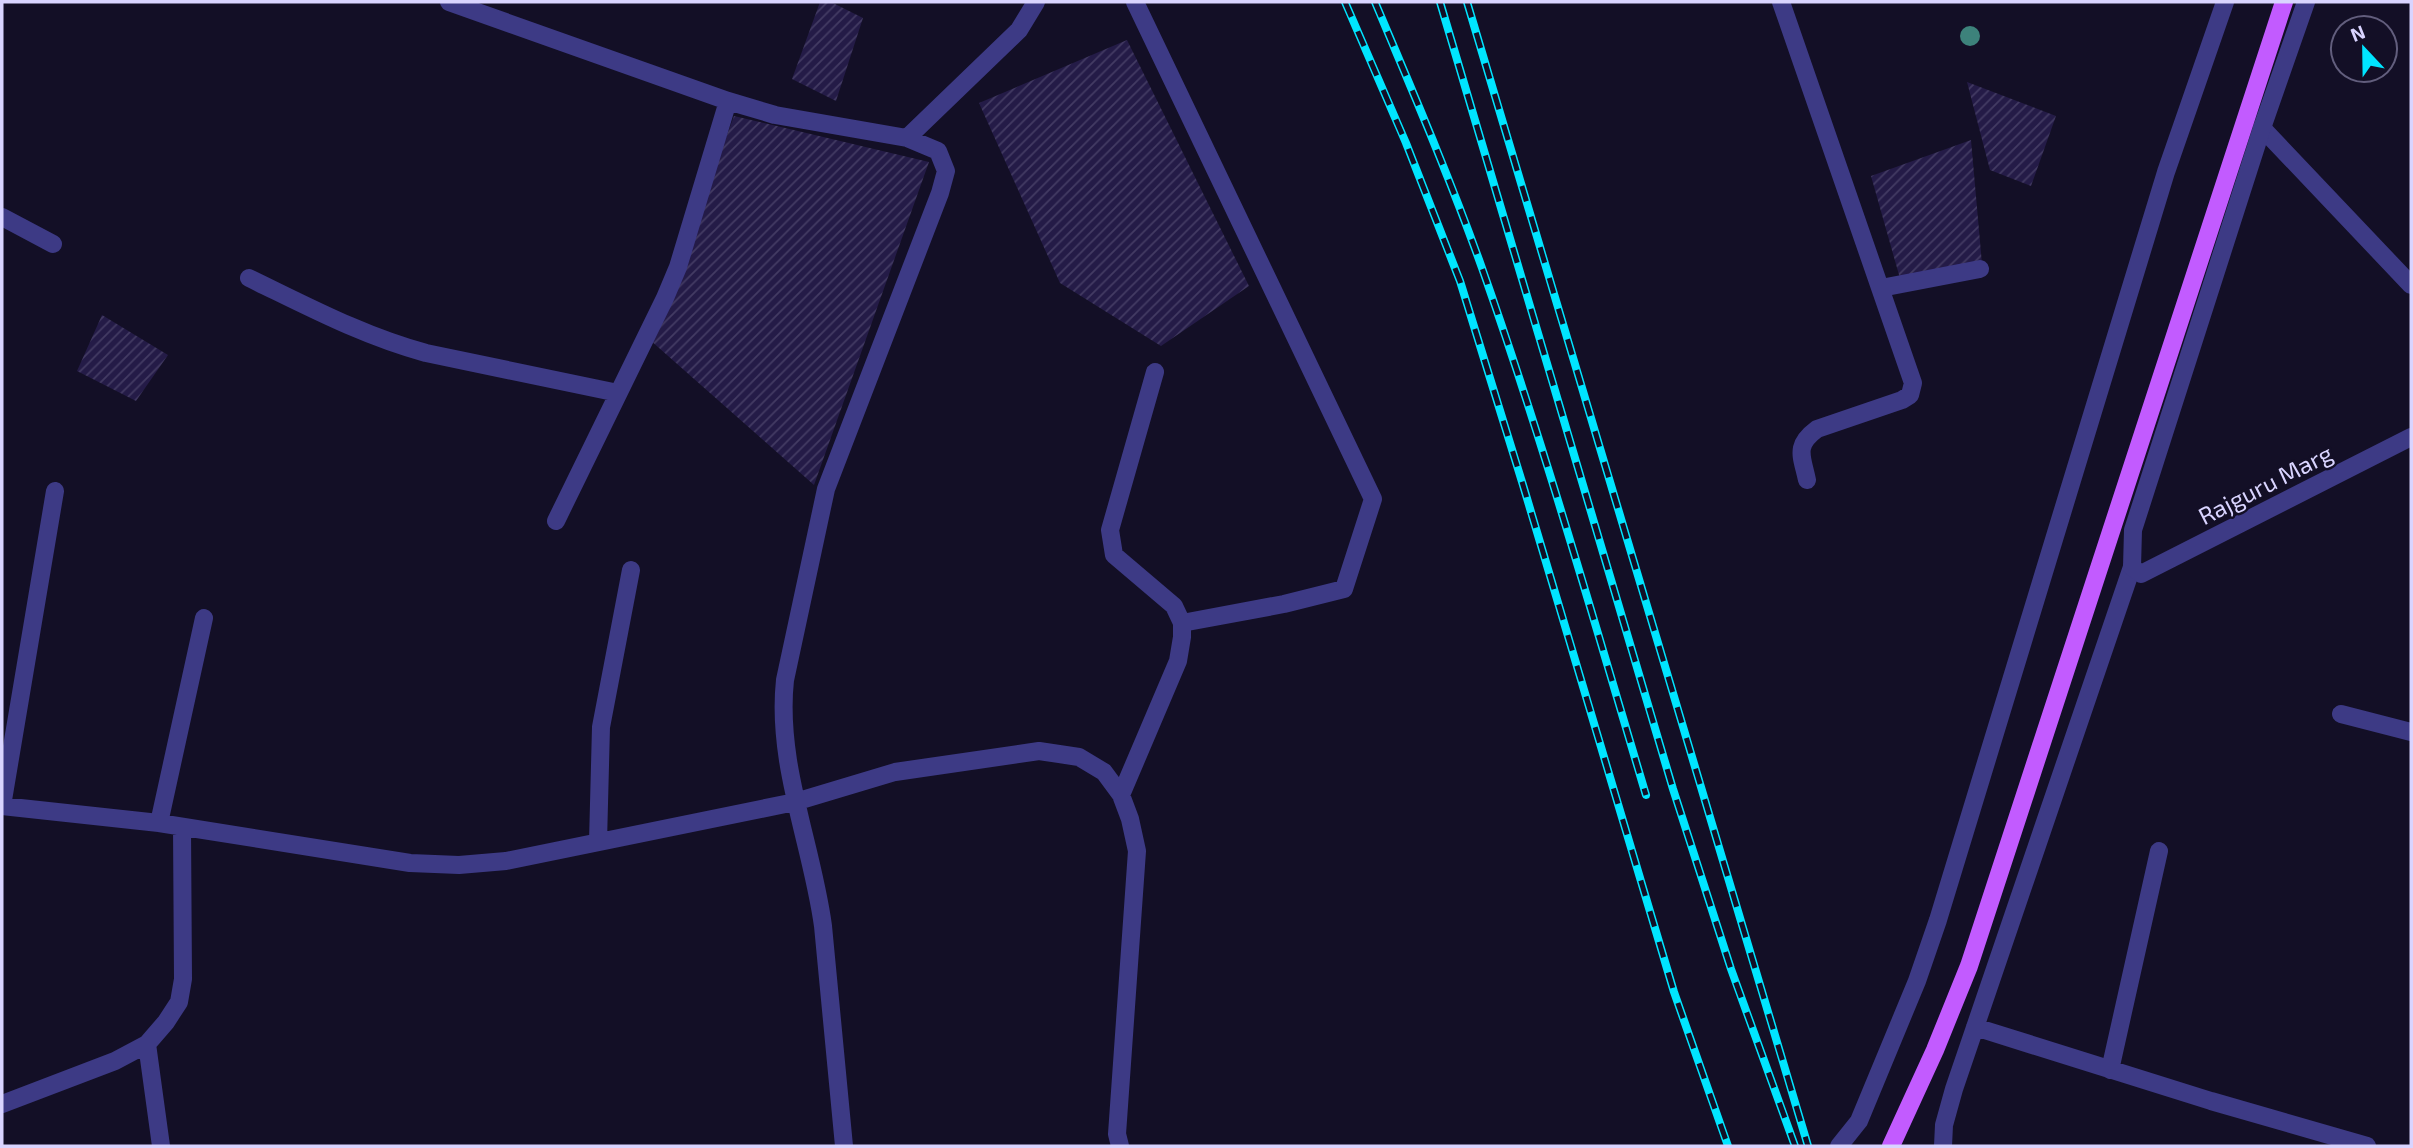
<svg xmlns="http://www.w3.org/2000/svg" width="2413" height="1148" font-family="'Exo 2',sans-serif">
	<style>
		.building { fill: url(#building-hatch) }
		.lines { fill: none; stroke-linecap: round; stroke-linejoin: round }
		.minor { stroke: #3d3a85; stroke-width: 18 }
		.tertiary { stroke: #3d3a85; stroke-width: 18 }
		.primary { stroke: #c25bff; stroke-width: 18 }
		.rail-casing { stroke: #00e5ff; stroke-width: 8 }
		.rail { stroke: #130f26; stroke-width: 5; stroke-dasharray: 16; stroke-linecap: butt }
		.tree { fill: #3d827b }
		.labels { text-anchor: middle; dominant-baseline: central; stroke-width: 5; stroke-linejoin: round; paint-order: stroke }
		.street-label { font-size: 24px; fill: #d9d4ff; stroke: #130f26 }
	</style>
	<defs>
		<pattern id="building-hatch" width="6" height="6" patternUnits="userSpaceOnUse" patternTransform="scale(1.75)"><rect width="6" height="6" fill="#241b47"/><path d="M-1 1l2-2M0 6l6-6M5 7l2-2" fill="none" stroke="#433b63"/></pattern>
	</defs>
	<rect width="100%" height="100%" fill="#130f26"/>
	<path class="building" d="M820 2H831L863 18 836 101 792 79Z
		M1127 40 1249 286 1161 346 1060 283 979 103Z
		M1967 82 2056 116 2031 186 1990 170Z
		M734 116 929 162 814 485 650 340Z
		M1971 140 1982 264 1901 282 1871 176Z
		M102 315 168 355 136 401 77 371Z"/>
	<g class="lines">
		<path class="minor" d="M449 2 728 101 775 115 907 138 938 151 946 171 940 193 826 489 785 680C776 764 812 844 823 926L844 1146
			M1135 2 1373 499 1344 589 1284 604 1182 623
			M1781 2 1913 383 1910 395 1902 400 1817 429C1794 446 1802 456 1807 480
			M2262 128 2411 285
			M907 138 1019 30 1036 2
			M2 217 53 244
			M249 278C307 306 363 336 426 353L618 393
			M1881 288 1980 269
			M556 521 665 298 678 267 728 101
			M2341 714 2411 732
			M1121 795 1178 661 1182 637V623L1174 606 1114 555 1110 530 1155 372
			M2 806 159 823 410 863 459 865 506 861 795 802 895 772 1039 751 1079 757 1104 772 1121 795 1130 819 1137 851 1117 1134 1120 1146
			M2 806 55 491
			M159 823 204 618
			M598 842 601 727 631 570
			M1975 1027 2211 1101 2367 1146
			M147 1044 161 1146
			M2110 1070 2159 851
			M2 1104 115 1061 147 1044 166 1022 179 1002 183 979 182 828
			M1839 1146 1859 1121 1917 981 1938 920 2166 172 2225 2
			M1943 1146 1944 1125 1954 1089 2132 567"/>
		<path class="tertiary" d="M2306 2 2262 128 2133 530 2132 567 2141 574 2411 437"/>
		<path class="primary" d="M1891 1146 1935 1050 1969 966 2284 2"/>
		<defs>
			<path id="rail" d="M1345 2 1406 143 1460 281 1523 485 1674 992 1728 1146
				M1375 2C1412 90 1450 178 1482 268 1543 441 1593 618 1646 795
				M1440 2 1673 789 1731 969 1795 1146
				M1467 2 1808 1146"/>
		</defs>
		<use href="#rail" class="rail-casing"/>
		<use href="#rail" class="rail"/>
	</g>
	<circle class="tree" cx="1970" cy="36" r="10"/>
	<g class="labels">
		<g class="street-label">
			<text transform="translate(2265 484) rotate(-27)">Rajguru Marg</text>
		</g>
	</g>
	<rect width="2413" height="1148" fill="none" stroke="#d9d4ff" stroke-width="7"/>
	<g transform="translate(2364 49) rotate(338)"><circle r="33" fill="#130f26" stroke="#625e7d" stroke-width="2"/>
	<path d="M0-5L12 26L0 18L-12 26Z" fill="#00e5ff"/>
	<text y="-10" font-size="19" font-weight="bold" text-anchor="middle" fill="#d9d4ff">N</text>
	</g>
</svg>
